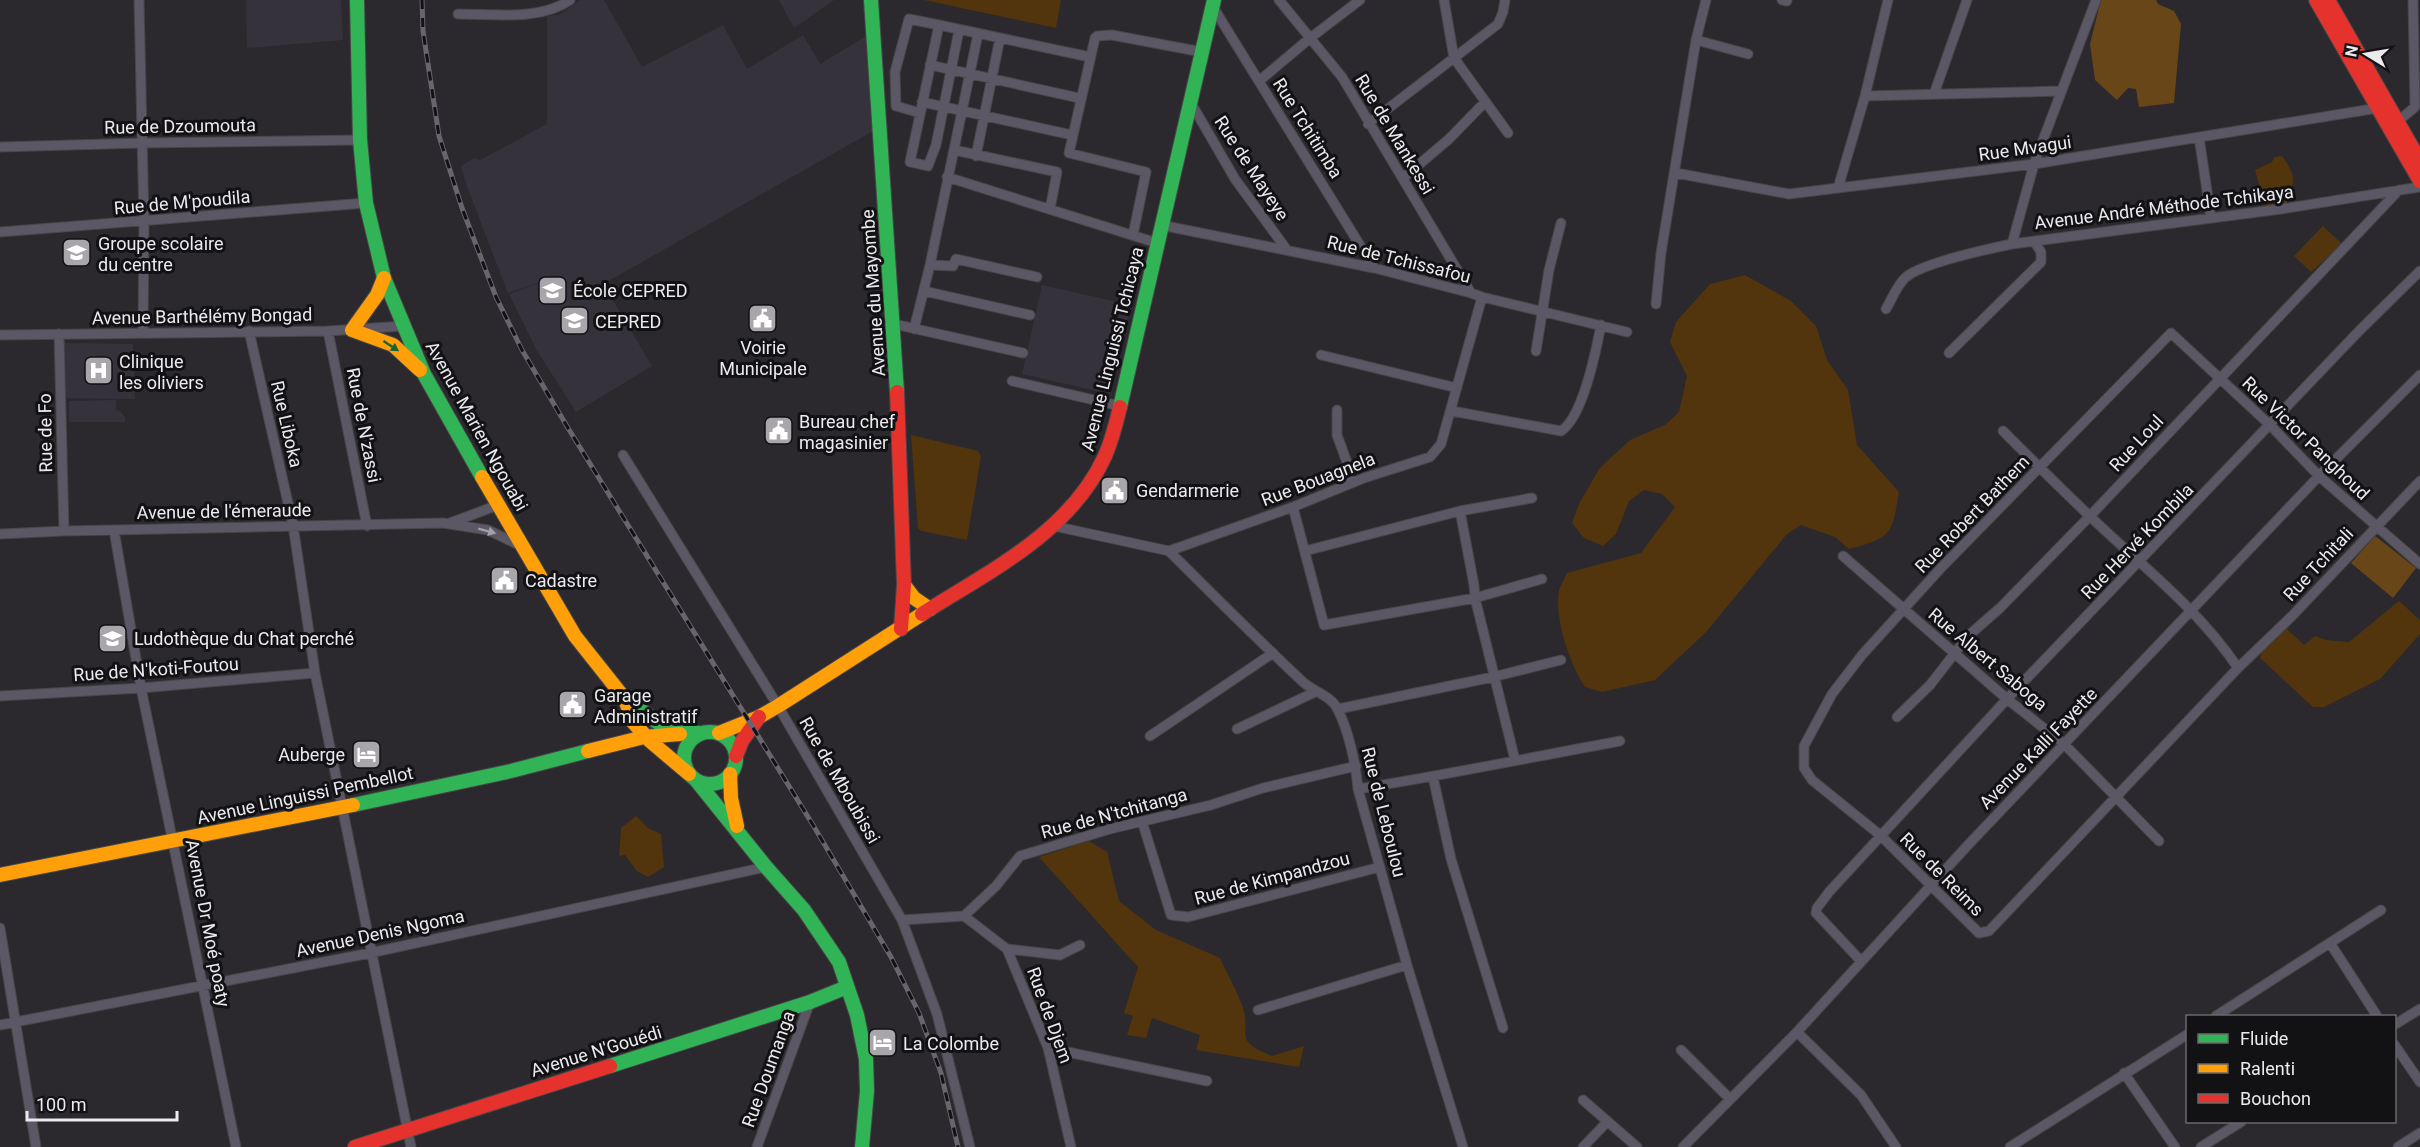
<svg xmlns="http://www.w3.org/2000/svg" width="2420" height="1147" font-family="Roboto,sans-serif">
	<style>
		.built { fill: #36323c }
		.green { fill: #52350c }
		.forest { fill: #684618 }
		.lines { fill: none; stroke-linecap: round; stroke-linejoin: round }
		.street-casing { stroke: #464547; stroke-width: 11 }
		.fast-casing { stroke: #464547; stroke-width: 16 }
		.slow-casing { stroke: #464547; stroke-width: 16 }
		.jam-casing { stroke: #464547; stroke-width: 16 }
		.street { stroke: #5c5764; stroke-width: 9 }
		.fast { stroke: #30b455; stroke-width: 14 }
		.slow { stroke: #ff9f0a; stroke-width: 14 }
		.jam { stroke: #e5322d; stroke-width: 14 }
		.rail-casing { stroke: #69656e; stroke-width: 5 }
		.rail { stroke: #121114; stroke-width: 3; stroke-dasharray: 9; stroke-linecap: butt }
		.oneway { fill: #216234 }
		.oneway2 { fill: #a4a0a9 }
		.labels { text-anchor: middle; dominant-baseline: central; stroke-width: 6; stroke-linejoin: round; paint-order: stroke }
		.street-label { font-size: 18px; fill: #ebeaee; stroke: #121114 }
		.poi-label { font-size: 18px; fill: #ebeaee; stroke: #121114; text-anchor: start }
	</style>
	<rect width="100%" height="100%" fill="#2b292d"/>
	<path class="built" d="M246 0H341L343 40 247 48Z
		M580 0H604L642 67 723 25 747 69 803 35 820 64 868 35 875 130 603 284 652 366 576 412 536 349 509 294 582 268 508 293 466 184 461 166 474 158 480 160 547 124V16L559 15Z
		M779 0H834L794 28Z
		M1042 285 1131 305 1110 394 1022 374Z
		M64 343 133 344 135 399 61 398Z
		M116 400V410L120 411 125 417V422H69V401Z"/>
	<path class="green" d="M924 0H1061L1056 28Z
		M2282 156C2296 175 2296 183 2286 205L2269 206 2263 200 2255 170 2272 162 2274 157Z
		M2323 226 2342 244 2311 272 2294 256Z
		M1745 275 1791 301 1816 326 1827 360 1848 390 1857 445 1899 492C1892 534 1892 538 1849 549L1835 537 1801 525 1787 534 1706 632 1655 680 1602 692 1585 687C1570 665 1554 618 1559 591 1560 585 1565 579 1567 573L1641 553 1675 507 1662 494 1644 490 1629 501 1616 534 1603 546 1584 538 1572 523 1579 504 1599 469 1630 440 1665 425 1679 412 1687 376 1670 342 1676 322 1710 284Z
		M911 435 978 451 981 456 967 540 921 531 918 528Z
		M2399 601 2420 620V634L2380 679 2324 707H2313L2260 658 2263 646 2284 626 2304 645 2315 636 2326 640 2349 642Z
		M636 816 648 828 661 834 664 867 648 877 637 871 625 855 619 856 621 828Z
		M1089 841 1107 852 1119 901 1156 930 1220 958C1227 974 1236 989 1242 1005 1253 1035 1230 1039 1272 1056L1304 1046 1299 1067 1196 1050 1200 1035 1152 1018 1146 1038 1127 1035 1133 1016 1124 1013 1138 967 1039 857Z"/>
	<path class="forest" d="M2101 0H2156L2158 4 2174 11 2181 24 2174 103 2139 107 2136 89 2128 88 2117 100 2095 80 2090 44Z
		M2375 536 2416 568 2393 598 2351 563Z"/>
	<g class="lines">
		<defs>
			<path id="street" d="M139 0 144 222 143 332
				M1279 0 1342 77 1471 293
				M1444 0 1454 58 1508 133
				M1782 0 1787 1
				M1213 7 1374 268
				M458 14C494 14 540 21 570 0
				M959 30 936 145 928 166 910 162 939 25 1090 57
				M1696 40 1748 54
				M930 65 1079 98
				M1259 81 1309 39 1360 0
				M1934 94 1967 0
				M1865 96 2061 91
				M922 102 1072 135
				M1191 103 1235 179 1287 250
				M920 113 896 106 895 72 909 19 939 25
				M2397 122 2415 107 2413 0
				M1368 124 1498 24 1503 12 1505 0
				M2199 137 2211 218
				M0 147 142 143 360 140
				M954 150 1057 172 1050 209
				M976 156 1000 38
				M1676 173 1789 194 2034 164 2378 108
				M947 177 1157 243
				M1403 178 1449 139 1485 102
				M1838 188 1865 96 1888 0
				M1161 225 1374 268 1471 293 1482 297 1627 332
				M0 232 366 203
				M1133 235 1146 172 1069 153 1095 38 1097 36 1112 35 1202 52
				M2012 244 2034 164 2096 0
				M930 265 953 266 956 259 1037 277
				M924 291 1030 315
				M1656 304 1661 253 1696 40 1706 0
				M1886 309C1892 299 1897 285 1906 277 1923 263 1988 249 2012 244L2281 209 2420 187
				M894 324 1023 353
				M914 329 930 265 978 34
				M249 331 293 525 315 673 411 1147
				M328 331 367 526
				M59 334 64 531
				M0 335 328 331 403 326
				M1536 351 1549 270 1561 223
				M1949 353 2041 262V252L2034 241
				M1321 355 1457 388
				M1012 381 1120 406
				M1337 410V435L1349 468V483
				M1452 411 1561 431C1583 417 1596 351 1601 325
				M2003 431C2039 467 2074 502 2111 536 2156 577 2204 617 2238 668
				M623 455 778 706 902 920 937 1014 970 1147
				M2420 481 2292 616 2238 668 1989 931 1979 933 1880 835 1812 780 1804 768V746L1832 694 1862 655 1940 569 2171 333 2270 425 2319 476 2420 564
				M1293 507 1324 625 1475 598 1542 579
				M1460 511 1474 585 1475 598 1515 760
				M450 523 498 505
				M1054 526 1169 551 1293 507 1364 478 1430 457 1441 444 1482 297
				M114 530 141 688 236 1147
				M0 534 64 531 443 523 488 530 521 546
				M1169 551C1213 595 1257 639 1303 682 1314 692 1332 696 1338 710 1349 732 1356 765 1358 789L1407 965 1463 1147
				M1305 551 1460 511 1532 498
				M1843 556 2007 699 2064 744 2159 841
				M0 696 141 688 315 673
				M1338 709 1493 677 1561 660
				M1897 717 1930 685 1968 636 2000 608 2090 516 2399 190
				M1237 729 1315 692
				M1150 736 1273 653
				M1433 777 1451 859 1503 1028
				M1358 789C1446 775 1533 757 1620 741
				M1142 821 1171 915 1188 917 1380 867
				M964 916 1007 949 1048 1048 1071 1147
				M902 920 964 916 996 886 1020 856 1110 829 1211 805 1263 788 1356 766
				M0 928 36 1147
				M2330 943 2377 1016
				M1007 949 1060 955 1080 945
				M1860 960 1816 913 1817 908 1829 892 2007 699 2360 330 2420 271
				M1258 1010 1407 965
				M2216 1016 2381 910
				M0 1025 370 953 766 867
				M2394 1025 2420 1009
				M1797 1032 1861 1095 1896 1147
				M2394 1044 2420 1082
				M1048 1048 1207 1081
				M1681 1050 1730 1099
				M2124 1073 2175 1147
				M1583 1100 1637 1147
				M757 1147 810 1002
				M1583 1147 1607 1122
				M1683 1147 1797 1032 1968 845 2319 476 2420 375
				M2010 1147 2188 1034
				M2201 1147 2241 1122
				M2398 1147 2420 1133"/>
			<path id="fast" d="M357 0 360 140 366 203 384 278 424 374 482 477
				M871 0 897 392
				M1120 407 1214 0
				M625 699C656 718 658 733 699 733
				M684 758a26 26 0 1 1 52 0a26 26 0 1 1-52 0Z
				M696 780 766 867 804 910 839 962 857 1015 866 1059 867 1091 862 1147
				M353 805 511 771 588 751
				M610 1066 810 1002 847 987"/>
			<path id="slow" d="M384 278 377 295 352 330 393 345 420 370
				M482 477 575 636 625 699 633 722 650 741 689 774
				M904 585 914 598 930 609
				M719 733 759 717 778 706 922 614
				M588 751 644 737 680 734
				M730 774 731 798 737 826
				M0 875 353 805"/>
			<path id="jam" d="M2316 0 2420 181
				M2328 0 2420 161
				M897 392 904 585 901 629
				M922 614C989 571 1070 533 1105 456 1112 440 1116 424 1120 407
				M736 756 742 741 759 717
				M355 1147 610 1066"/>
		</defs>
		<use href="#street" class="street-casing"/>
		<use href="#fast" class="fast-casing"/>
		<use href="#slow" class="slow-casing"/>
		<use href="#jam" class="jam-casing"/>
		<use href="#street" class="street"/>
		<use href="#fast" class="fast"/>
		<use href="#slow" class="slow"/>
		<use href="#jam" class="jam"/>
		<defs>
			<path id="rail" d="M422 0 423 31 439 136 462 208 496 297 522 350 568 428 813 825 891 957 919 1013 941 1073 958 1147"/>
		</defs>
		<use href="#rail" class="rail-casing"/>
		<use href="#rail" class="rail"/>
	</g>
	<defs><path id="oneway-solid" d="M-6-.8H1V-3.2L6.5 0L1 3.2V.8H-6Z" transform="scale(1.5)"/></defs>
	<use class="oneway" href="#oneway-solid" transform="translate(391 346) rotate(33)"/>
	<use class="oneway2" href="#oneway-solid" transform="translate(487 531) rotate(15)"/>
	<defs>
		<symbol id="school-square" viewBox="-11 -11 22 22"><rect x="-9" y="-9" width="18" height="18" rx="4" fill="#a8a6aa" stroke="#121114"/><path d="M0-5L7-2L0 1L-7-2ZM-4 1L0 2.5L4 1V4Q0 6-4 4Z" fill="#fff"/></symbol>
		<symbol id="university-square" viewBox="-11 -11 22 22"><rect x="-9" y="-9" width="18" height="18" rx="4" fill="#a8a6aa" stroke="#121114"/><path d="M0-5L7-2L0 1L-7-2ZM-4 1L0 2.5L4 1V4Q0 6-4 4Z" fill="#fff"/></symbol>
		<symbol id="civic-square" viewBox="-11 -11 22 22"><rect x="-9" y="-9" width="18" height="18" rx="4" fill="#a8a6aa" stroke="#121114"/><path d="M-.6-6.5H3V-4.5H.6V-3L4-1V1h2V6H-6V1h2V-1L-.6-3ZM-1.2 2.5V6h2.4V2.5Z" fill="#fff"/></symbol>
		<symbol id="hospital-square" viewBox="-11 -11 22 22"><rect x="-9" y="-9" width="18" height="18" rx="4" fill="#a8a6aa" stroke="#121114"/><path d="M-5-5h3v3.5h4V-5h3V5h-3V1.5h-4V5h-3Z" fill="#fff"/></symbol>
		<symbol id="hotel-square" viewBox="-11 -11 22 22"><rect x="-9" y="-9" width="18" height="18" rx="4" fill="#a8a6aa" stroke="#121114"/><path d="M-6-4.5h1.5V1H6V5H4.5V3h-9V5H-6ZM-4 0a1.8 1.8 0 1 1 3.6 0ZM.5 0V-2.5h3Q6-2.5 6 0Z" fill="#fff"/></symbol>
	</defs>
	<g fill-rule="evenodd">
		<use href="#school-square" x="60" y="236" width="33" height="33"/>
		<use href="#university-square" x="536" y="274" width="33" height="33"/>
		<use href="#civic-square" x="746" y="302" width="33" height="33"/>
		<use href="#university-square" x="558" y="304" width="33" height="33"/>
		<use href="#hospital-square" x="82" y="354" width="33" height="33"/>
		<use href="#civic-square" x="762" y="414" width="33" height="33"/>
		<use href="#civic-square" x="1098" y="474" width="33" height="33"/>
		<use href="#civic-square" x="488" y="564" width="33" height="33"/>
		<use href="#school-square" x="96" y="622" width="33" height="33"/>
		<use href="#civic-square" x="556" y="688" width="33" height="33"/>
		<use href="#hotel-square" x="350" y="738" width="33" height="33"/>
		<use href="#hotel-square" x="866" y="1026" width="33" height="33"/>
	</g>
	<g class="labels">
		<g class="street-label">
			<text transform="translate(180 126) rotate(-1)">Rue de Dzoumouta</text>
			<text transform="translate(1308 128) rotate(58)">Rue Tchitimba</text>
			<text transform="translate(1395 134) rotate(59)">Rue de Mankessi</text>
			<text transform="translate(2025 148) rotate(-8)">Rue Mvagui</text>
			<text transform="translate(1252 168) rotate(57)">Rue de Mayeye</text>
			<text transform="translate(182 202) rotate(-5)">Rue de M'poudila</text>
			<text transform="translate(2164 207) rotate(-7)">Avenue André Méthode Tchikaya</text>
			<text transform="translate(1399 259) rotate(14)">Rue de Tchissafou</text>
			<text transform="translate(873 293) rotate(-94)">Avenue du Mayombe</text>
			<text transform="translate(202 316) rotate(-1)">Avenue Barthélémy Bongad</text>
			<text transform="translate(1112 349) rotate(-76)">Avenue Linguissi Tchicaya</text>
			<text transform="translate(287 424) rotate(77)">Rue Liboka</text>
			<text transform="translate(364 425) rotate(79)">Rue de N'zassi</text>
			<text transform="translate(477 426) rotate(61)">Avenue Marien Ngouabi</text>
			<text transform="translate(45 433) rotate(-91)">Rue de Fo</text>
			<text transform="translate(2306 438) rotate(44)">Rue Victor Panghoud</text>
			<text transform="translate(2136 443) rotate(-47)">Rue Loul</text>
			<text transform="translate(1318 479) rotate(-21)">Rue Bouagnela</text>
			<text transform="translate(224 511) rotate(-1)">Avenue de l'émeraude</text>
			<text transform="translate(1972 514) rotate(-46)">Rue Robert Bathem</text>
			<text transform="translate(2137 541) rotate(-46)">Rue Hervé Kombila</text>
			<text transform="translate(2318 564) rotate(-47)">Rue Tchitali</text>
			<text transform="translate(1988 659) rotate(40)">Rue Albert Saboga</text>
			<text transform="translate(156 669) rotate(-4)">Rue de N'koti-Foutou</text>
			<text transform="translate(2038 748) rotate(-46)">Avenue Kalli Fayette</text>
			<text transform="translate(840 780) rotate(60)">Rue de Mboubissi</text>
			<text transform="translate(305 795) rotate(-12)">Avenue Linguissi Pembellot</text>
			<text transform="translate(1384 812) rotate(76)">Rue de Leboulou</text>
			<text transform="translate(1114 813) rotate(-15)">Rue de N'tchitanga</text>
			<text transform="translate(1942 874) rotate(45)">Rue de Reims</text>
			<text transform="translate(1272 878) rotate(-15)">Rue de Kimpandzou</text>
			<text transform="translate(208 923) rotate(79)">Avenue Dr Moé poaty</text>
			<text transform="translate(380 933) rotate(-12)">Avenue Denis Ngoma</text>
			<text transform="translate(1050 1015) rotate(70)">Rue de Djem</text>
			<text transform="translate(596 1051) rotate(-17)">Avenue N'Gouédi</text>
			<text transform="translate(768 1069) rotate(-70)">Rue Doumanga</text>
		</g>
		<g class="poi-label">
			<text x="98" y="243">Groupe scolaire<tspan x="98" dy="21">du centre</tspan></text>
			<text x="573" y="290">École CEPRED</text>
			<text x="595" y="321">CEPRED</text>
			<text x="763" y="347" text-anchor="middle">Voirie<tspan x="763" dy="21">Municipale</tspan></text>
			<text x="119" y="361">Clinique<tspan x="119" dy="21">les oliviers</tspan></text>
			<text x="799" y="421">Bureau chef<tspan x="799" dy="21">magasinier</tspan></text>
			<text x="1136" y="490">Gendarmerie</text>
			<text x="525" y="580">Cadastre</text>
			<text x="134" y="638">Ludothèque du Chat perché</text>
			<text x="594" y="695">Garage<tspan x="594" dy="21">Administratif</tspan></text>
			<text x="345" y="754" text-anchor="end">Auberge</text>
			<text x="903" y="1043">La Colombe</text>
		</g>
	</g>
	<rect x="2186" y="1015" width="210" height="108" fill="#121114" stroke="#69686b" stroke-width="1.5"/>
	<rect x="2198" y="1034" width="30" height="9" fill="#30b455" stroke="#69686b" stroke-width="1.5"/>
	<text x="2240" y="1045" font-size="18" fill="#ebeaee">Fluide</text>
	<rect x="2198" y="1064" width="30" height="9" fill="#ff9f0a" stroke="#69686b" stroke-width="1.5"/>
	<text x="2240" y="1075" font-size="18" fill="#ebeaee">Ralenti</text>
	<rect x="2198" y="1094" width="30" height="9" fill="#e5322d" stroke="#69686b" stroke-width="1.5"/>
	<text x="2240" y="1105" font-size="18" fill="#ebeaee">Bouchon</text>
	<g transform="translate(2366 54) rotate(281)" stroke="#121114" stroke-width="4.5" paint-order="stroke">
	<path d="M0-4.5L10 22L0 15L-10 22Z" fill="#ebeaee"/>
	<text y="-9" font-size="16" font-weight="bold" text-anchor="middle" fill="#ebeaee">N</text>
	</g>
	<path d="M27 1111v9h150v-9" fill="none" stroke="#ebeaee" stroke-width="3"/>
	<text x="36" y="1111" font-size="18" fill="#ebeaee" stroke="#121114" stroke-width="4.5" paint-order="stroke">100 m</text>
</svg>
